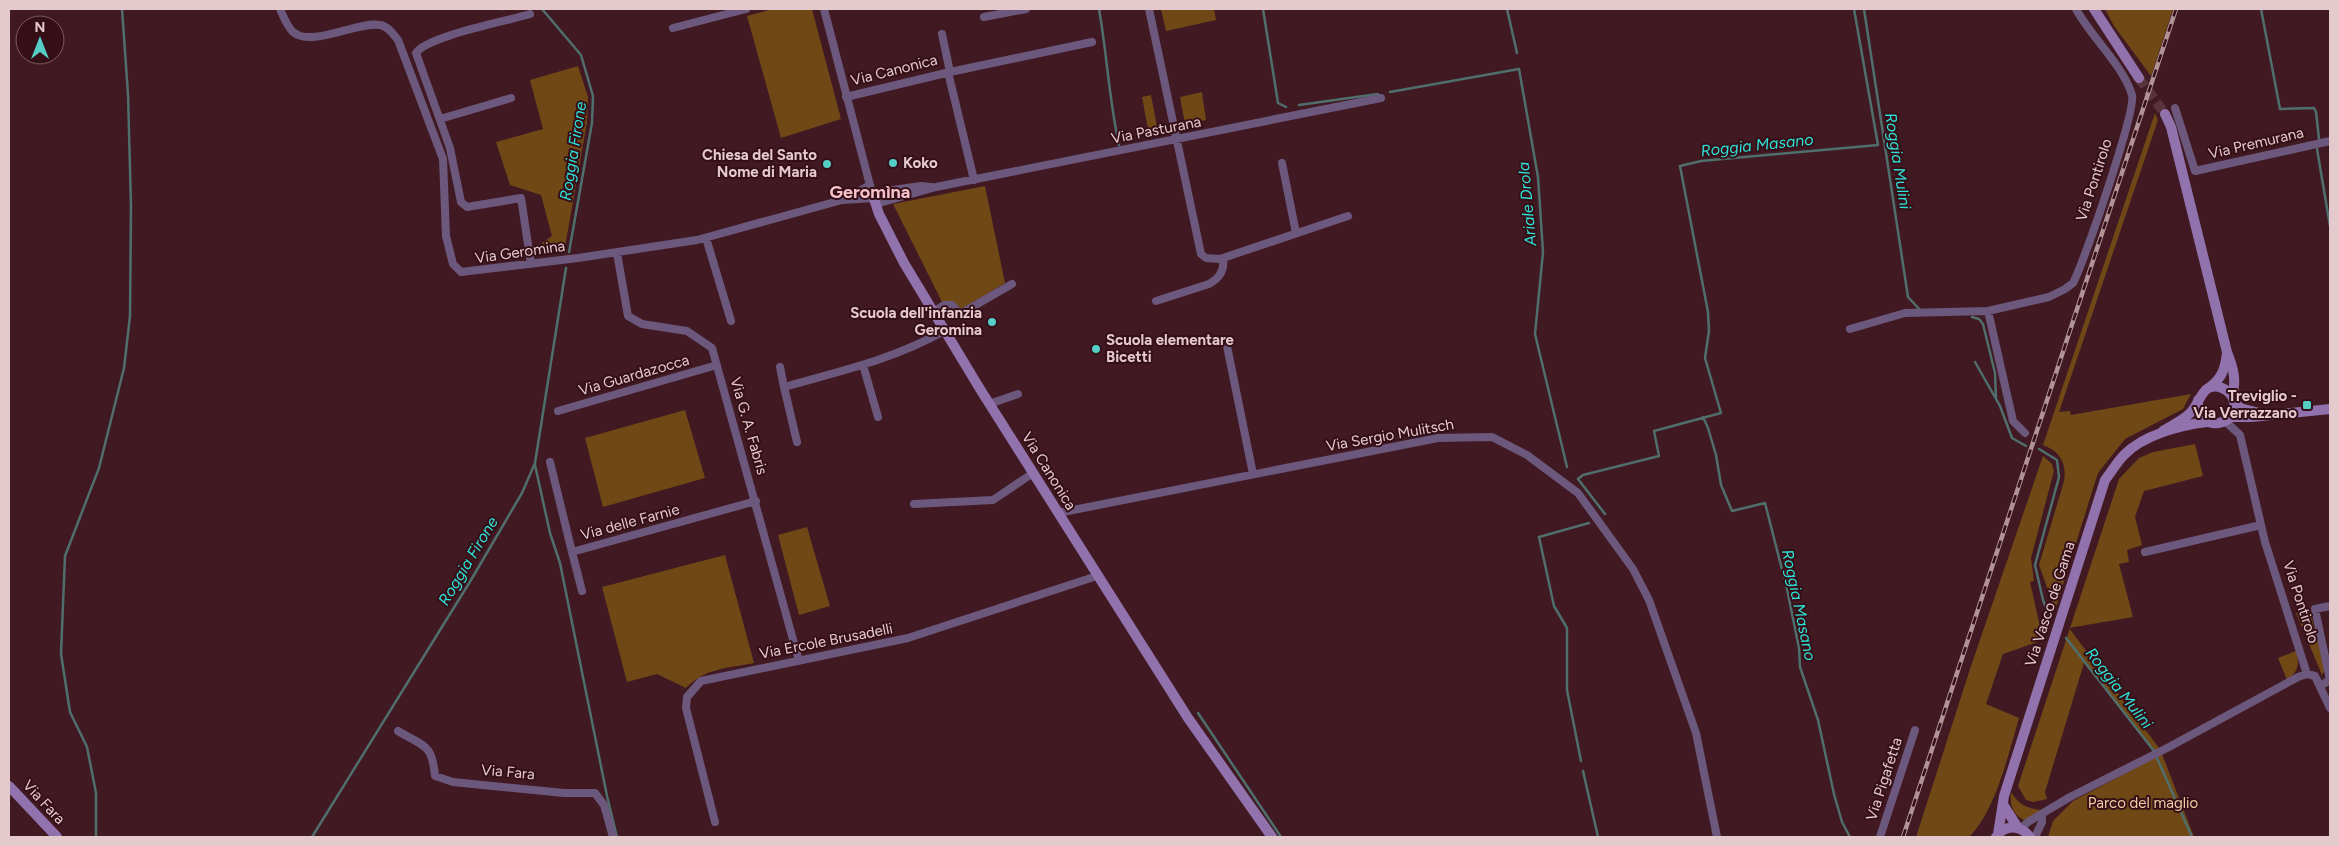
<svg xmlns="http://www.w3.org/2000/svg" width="2339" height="846" font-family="Figtree,sans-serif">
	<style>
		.green { fill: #6f4816 }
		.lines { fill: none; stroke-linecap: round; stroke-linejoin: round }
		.stream { stroke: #4f6e6c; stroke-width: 2.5 }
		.secondary-tunnel { stroke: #59333c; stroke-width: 10; stroke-dasharray: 10 5; stroke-linecap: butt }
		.street { stroke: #6c587d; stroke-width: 8 }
		.secondary { stroke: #9272ad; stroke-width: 10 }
		.rail-casing { stroke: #b19297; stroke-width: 4.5 }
		.rail { stroke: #350f18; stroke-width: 2.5; stroke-dasharray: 8; stroke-linecap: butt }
		.poi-dot { fill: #55cec5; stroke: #350f18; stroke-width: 2 }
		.labels { text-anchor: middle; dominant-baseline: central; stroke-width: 4; stroke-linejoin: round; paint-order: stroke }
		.street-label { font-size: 15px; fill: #e4c9cd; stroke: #350f18 }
		.poi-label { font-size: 15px; font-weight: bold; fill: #e4c9cd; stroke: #350f18; text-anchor: end }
		.park-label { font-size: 15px; fill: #f1cca4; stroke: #350f18 }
		.water-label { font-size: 16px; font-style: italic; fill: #2fe2d7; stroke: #350f18 }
		.quarter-label { font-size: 18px; font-weight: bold; fill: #f7c1c9; stroke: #350f18 }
	</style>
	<rect width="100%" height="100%" fill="#401922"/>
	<path class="green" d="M773 9H812L841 119 781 138 747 16Z
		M1161 9H1214L1216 20 1166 31Z
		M2105 9H2173L2151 76 2114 26Z
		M578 66 588 97 587 122 565 247 544 254 542 243 552 236 541 195 510 185 496 142 543 129 530 80Z
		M1202 92 1206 120 1185 124 1180 97Z
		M1151 95 1158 132 1149 134 1142 97Z
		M2155 113 2158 120 2059 412 2070 411 2071 415 2191 394 2183 409 2125 439 2098 473 2055 610 2039 565 2064 481C2067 464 2060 451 2043 445Z
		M985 186 1005 283 961 309 953 301 942 302 893 204Z
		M685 410 705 478 603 507 585 438Z
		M2195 444 2203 476 2144 491 2135 517 2142 545 2127 550 2129 562 2119 564 2133 617 2069 628 2159 748 2154 751 2084 663 2045 792 2047 799 2033 802 2026 800 2018 786 2119 479 2139 458 2153 452Z
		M2043 456 2052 464 2054 471 2031 558 2034 581 2030 582 2043 640 2003 654 1986 704 2019 718C2009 752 1995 813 1969 837H1916L1971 666Z
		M807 527 830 606 799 615 778 535Z
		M725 555 754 663C728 668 705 668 686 688L657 674 627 682 602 587Z
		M2310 611 2325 670 2322 675 2296 613Z
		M2296 651C2300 664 2298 672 2287 680L2278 658Z
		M2162 754 2194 837H2048L2053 821 2073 801Z
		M2011 792C2019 805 2028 809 2043 810L2030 819 2023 820C2012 813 2010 805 2011 792Z"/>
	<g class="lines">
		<path class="stream" d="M501 9H504
			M542 9 581 55 593 96 592 123 569 252
			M1099 9C1107 54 1109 100 1119 145
			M1263 9 1278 103 1286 107
			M1507 9 1517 53
			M1864 9 1908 297 1921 311
			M2261 9 2280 109 2314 108 2316 112 2319 139
			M1390 92 1519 69 1538 177 1543 252 1535 334 1567 467
			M1299 105 1378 94
			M2317 149 2330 226
			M1972 317 1979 319 1983 324 1995 373 1996 398
			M1975 362 2000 406 2012 438 2026 446
			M1703 417 1708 428 1716 455 1721 485 1732 511 1765 503 1787 589 1799 648 1800 667 1818 720 1834 794 1842 822 1850 837
			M2039 449 2057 460 2059 477 2035 565 2043 600 2050 618
			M535 465 550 533 560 563 607 796 617 837
			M1605 514 1578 479 1583 475 1659 456 1654 431 1721 413 1705 358 1709 331 1708 312 1680 166 1701 161 1878 145 1854 9
			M2066 638 2154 751
			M1198 713 1281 837
			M2157 758 2192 837
			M1581 761 1567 690V628L1554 606 1539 537 1589 523
			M1583 771 1598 837
			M96 837V793L87 747 70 712 61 654 65 556 99 468 124 368 130 316 131 206 128 94 122 9
			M312 837 471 580 522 493 535 463 566 268"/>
		<path class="secondary-tunnel" d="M2139 78 2165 114"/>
		<path class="street" d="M280 9C283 16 287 26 293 32 312 48 357 21 380 25 388 26 393 34 398 40L443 159 446 236 453 264 461 272 578 258 697 240 842 200 874 198
			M824 9 872 193 921 186 931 187
			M1149 9 1201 254 1206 258 1220 259 1348 216
			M530 14C508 21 427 36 416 53L450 148 461 202 467 207 521 198 531 264
			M984 17 1026 9
			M673 28 746 9
			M942 34 950 72
			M948 72 974 180
			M846 97 950 72 1092 42
			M2175 108 2195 171 2330 141
			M440 119 511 98
			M1282 163 1296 233
			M845 199 870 185
			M876 204 936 187 1381 98
			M706 238 731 321
			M617 253 628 316 642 324 687 331 712 348 799 661
			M1156 301 1209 284C1220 278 1225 270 1223 258
			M1988 311 2013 421 2025 433
			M933 312 944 305H952L960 314 1012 284
			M1850 329 1905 313 1988 311 2049 297 2065 289 2073 283C2084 263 2136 111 2132 95 2123 65 2091 37 2076 9
			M1227 346 1253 474
			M863 365 878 417
			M780 367 784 387C840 371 892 360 944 331
			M784 387 797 442
			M989 404 1018 394
			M558 411 717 365
			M2225 421 2240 435 2265 542 2307 674
			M550 462 572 552 756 501
			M914 504 993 500 1033 473
			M1058 513 1438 438 1492 437 1527 455 1578 493 1633 569 1649 600 1696 733 1717 837
			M572 552 582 591
			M2145 552 2261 525
			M2320 686 2330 680 2315 609 2330 606
			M398 731C424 747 432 743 435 776L453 782 564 793H595L604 805 613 837
			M715 822 686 708 687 697 701 681 908 638 1097 576
			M2020 829 2028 822 2070 797 2169 747 2298 677 2307 674 2315 676 2330 708
			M1880 837 1915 730
			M2035 837 2042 822V815"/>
		<path class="secondary" d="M2094 9 2139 78
			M2165 114 2171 127 2227 352C2233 367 2237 381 2232 396
			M872 193 879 214 904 263 980 389 1188 718 1272 837
			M2210 387C2222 378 2225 369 2227 353
			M2234 401 2240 408 2259 413
			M2230 417H2251L2330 409
			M2163 431C2172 425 2186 419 2192 411 2201 400 2203 381 2222 388 2227 390 2231 394 2233 398 2244 426 2195 436 2198 400
			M9 786 57 837
			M2004 806 2018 828
			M1998 834 2004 796 2105 480C2112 471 2117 462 2124 455 2143 435 2181 425 2207 422
			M1996 837C2005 824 2021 825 2030 837"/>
		<defs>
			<path id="rail" d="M1903 837 2176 9"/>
		</defs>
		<use href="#rail" class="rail-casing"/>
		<use href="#rail" class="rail"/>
	</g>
	<g class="poi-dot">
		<circle cx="893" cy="163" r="5"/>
		<circle cx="827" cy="164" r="5"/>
		<circle cx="992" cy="322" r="5"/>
		<circle cx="1096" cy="349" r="5"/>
		<rect x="2302" y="400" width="10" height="10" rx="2.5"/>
	</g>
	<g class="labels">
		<g class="street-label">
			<text transform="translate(894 70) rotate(-14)">Via Canonica</text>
			<text transform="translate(1156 130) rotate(-11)">Via Pasturana</text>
			<text transform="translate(2256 143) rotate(-13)">Via Premurana</text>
			<text transform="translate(2094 180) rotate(-72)">Via Pontirolo</text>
			<text transform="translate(520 252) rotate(-8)">Via Geromina</text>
			<text transform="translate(634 375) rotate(-16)">Via Guardazocca</text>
			<text transform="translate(749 426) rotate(74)">Via G. A. Fabris</text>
			<text transform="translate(1390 435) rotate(-10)">Via Sergio Mulitsch</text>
			<text transform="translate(1049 471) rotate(58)">Via Canonica</text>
			<text transform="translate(630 522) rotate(-15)">Via delle Farnie</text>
			<text transform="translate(2301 602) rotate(72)">Via Pontirolo</text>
			<text transform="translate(2050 604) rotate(-72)">Via Vasco de Gama</text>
			<text transform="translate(826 641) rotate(-11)">Via Ercole Brusadelli</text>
			<text transform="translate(508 772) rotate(5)">Via Fara</text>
			<text transform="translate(1884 779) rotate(-72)">Via Pigafetta</text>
			<text transform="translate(44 802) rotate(47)">Via Fara</text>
		</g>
		<g class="poi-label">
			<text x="817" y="155">Chiesa del Santo<tspan x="817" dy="17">Nome di Maria</tspan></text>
			<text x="903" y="163" text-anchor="start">Koko</text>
			<text x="982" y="313">Scuola dell'infanzia<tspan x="982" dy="17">Geromina</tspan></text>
			<text x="1106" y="340" text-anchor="start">Scuola elementare<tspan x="1106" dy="17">Bicetti</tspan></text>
			<text x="2297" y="396">Treviglio -<tspan x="2297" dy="17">Via Verrazzano</tspan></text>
		</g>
		<g class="park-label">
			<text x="2143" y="803">Parco del maglio</text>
		</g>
		<g class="water-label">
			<text transform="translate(1757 145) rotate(-6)">Roggia Masano</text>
			<text transform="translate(573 151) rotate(-81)">Roggia Firone</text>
			<text transform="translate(1898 161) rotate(81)">Roggia Mulini</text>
			<text transform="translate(1527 204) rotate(-95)">Ariale Drola</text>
			<text transform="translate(468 561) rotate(-59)">Roggia Firone</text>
			<text transform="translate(1799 605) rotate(78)">Roggia Masano</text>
			<text transform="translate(2119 688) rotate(52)">Roggia Mulini</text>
		</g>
		<g class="quarter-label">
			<text x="870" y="192">Geromìna</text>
		</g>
	</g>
	<rect width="2339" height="846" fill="none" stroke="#e4c9cd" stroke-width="20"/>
	<g transform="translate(40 40)"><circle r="24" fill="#350f18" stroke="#7b5960"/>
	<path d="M0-4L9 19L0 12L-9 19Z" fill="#55cec5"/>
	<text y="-8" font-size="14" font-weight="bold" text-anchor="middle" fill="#e4c9cd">N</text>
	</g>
</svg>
